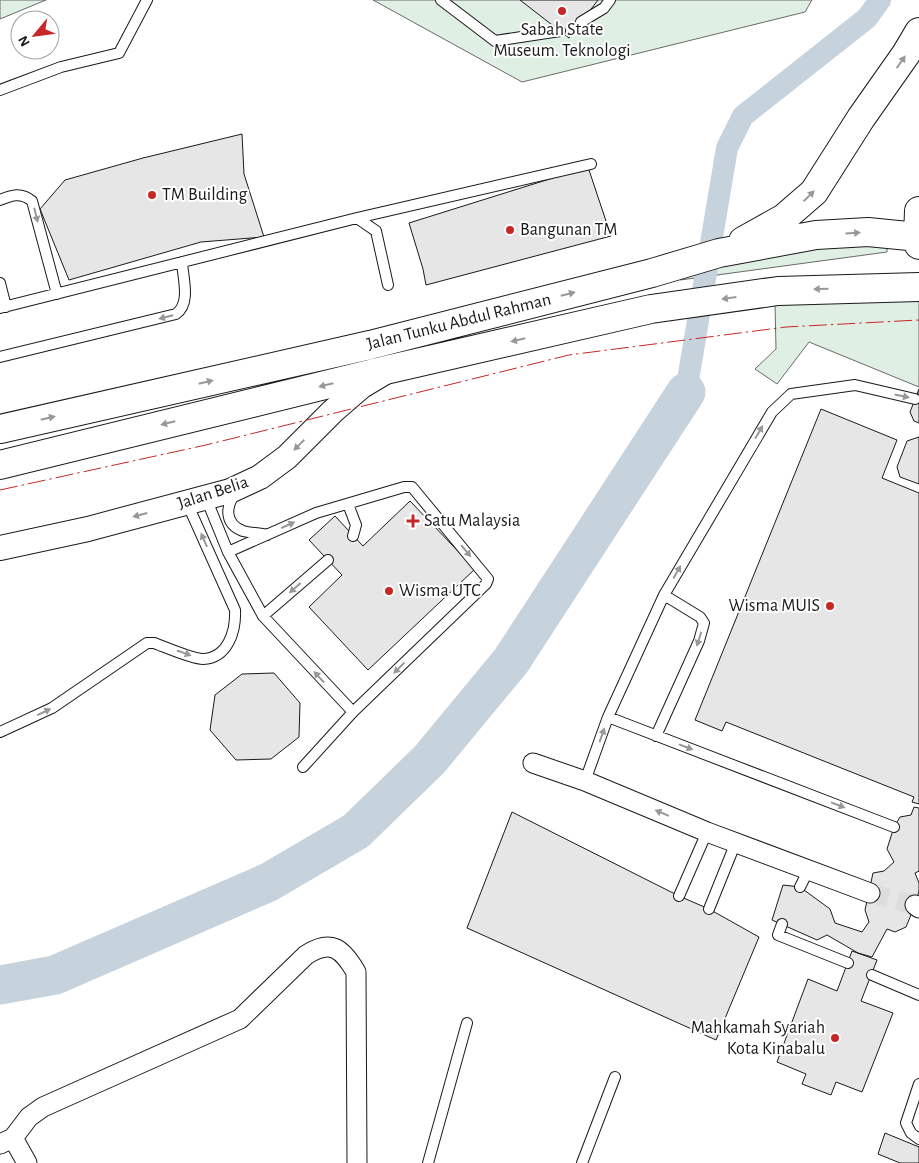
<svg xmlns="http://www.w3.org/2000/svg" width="919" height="1163" font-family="'Alegreya Sans',sans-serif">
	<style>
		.green { fill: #e0efe3; stroke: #6a6a6a }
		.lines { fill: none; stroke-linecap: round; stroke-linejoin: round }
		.canal { stroke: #c6d2dc; stroke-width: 22 }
		.river { stroke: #c6d2dc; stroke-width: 39 }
		.building { fill: #e6e6e6; stroke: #1a1a1a }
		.minor-tunnel { stroke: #ddd; stroke-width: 19; stroke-dasharray: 19 9; stroke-linecap: butt }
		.service-casing { stroke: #1a1a1a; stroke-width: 12 }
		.minor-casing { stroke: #1a1a1a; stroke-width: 21 }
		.tertiary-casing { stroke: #1a1a1a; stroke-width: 26 }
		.primary-casing { stroke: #1a1a1a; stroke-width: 30 }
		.service { stroke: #fff; stroke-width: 10 }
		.minor { stroke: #fff; stroke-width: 19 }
		.tertiary { stroke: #fff; stroke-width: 24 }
		.primary { stroke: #fff; stroke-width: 28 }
		.power { stroke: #c62828; stroke-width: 1; stroke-dasharray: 18 4 2.5 4; stroke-linecap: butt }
		.oneway { fill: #989898 }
		.poi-dot { fill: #c62828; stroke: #fff; stroke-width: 2 }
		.labels { text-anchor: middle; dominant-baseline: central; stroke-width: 4; stroke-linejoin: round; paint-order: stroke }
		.poi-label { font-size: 18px; fill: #1a1a1a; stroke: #fff; text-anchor: start }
		.street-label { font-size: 18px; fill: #1a1a1a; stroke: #fff }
	</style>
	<rect width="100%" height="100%" fill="#fff"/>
	<path class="green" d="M0 0H46L0 19Z
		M373 0H812L805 12 522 82Z
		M887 241V252L680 280 678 270 728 257Z
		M919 299V387L809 342 777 384 755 369 776 349 775 304Z"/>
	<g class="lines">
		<path class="canal" d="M686 392 727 148 743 116 867 18 880 0"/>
		<path class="river" d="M0 985 55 975 269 882 356 831 430 759 511 661 686 392"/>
	</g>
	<path class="building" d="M520 0H598L569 38Z
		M242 134 244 174 264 237 201 242 69 280 40 209 65 180 143 158Z
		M588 167 611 236 426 285 423 269 409 223Z
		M919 389V423L914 421 910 412Z
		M821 409 897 440 882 478 919 493V804L912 802 914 797 726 722 722 731 695 720Z
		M919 437V484L900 477 897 467 907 441Z
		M410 501 475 569 368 670 309 607 342 575 309 540 335 516 363 546Z
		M274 673 300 703 299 737 271 759 236 760 210 730 215 695 242 674Z
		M914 807 919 808V871L915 873 919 883V891L915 905 906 927 895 932 887 929 872 957 858 953 827 935 817 940 772 920 783 885 800 887 830 909 835 923 862 932 869 922 865 910 873 873 884 871 894 862 887 849 894 827 900 817 911 815Z
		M512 812 679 896 709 909 759 937 716 1040 467 928Z
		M852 951 877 960 861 1001 893 1013 862 1092 836 1082 831 1095 802 1084 806 1074 777 1062 808 979 837 991Z
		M885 1133 919 1147V1163H900L878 1154Z"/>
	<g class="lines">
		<path class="minor-tunnel" d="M870 893 915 905"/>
		<defs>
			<path id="service" d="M441 0 495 41 560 31
				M581 22 604 8 610 0
				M0 90 61 67 119 53 147 0
				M0 200C12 195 21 192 32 201L57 294
				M357 218 591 164
				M0 283 6 307
				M0 308 357 218 376 231 388 285
				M0 357 176 314C191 303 183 279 182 262
				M237 492C225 505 224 524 243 531 250 533 259 533 267 535
				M206 498 228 552 263 616 353 712
				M348 504 356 525 353 536
				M228 552 316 513 404 487H412L488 579 486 584 353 712 303 767
				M263 616 328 560
				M608 717 894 827
				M0 732 52 708 147 643H154C165 647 192 659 203 659 228 658 236 631 235 610L187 503
				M656 736 699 641 704 623 700 617 664 595
				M585 781 608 717 664 595 772 412 791 394 855 385 915 399
				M800 887 809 869
				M679 896 707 832
				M709 909 736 842
				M782 924 778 935 848 963
				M872 975 919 995
				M919 1084 906 1123 911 1133 919 1139
				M428 1163 467 1023
				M582 1163 615 1077"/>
			<path id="minor" d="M533 763 585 781 707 832 870 893
				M915 905 919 908
				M13 1138 27 1163
				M0 1144 13 1138 29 1117 43 1107 240 1019 306 955C331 939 342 948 356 972L357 1163"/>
			<path id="tertiary" d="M0 548 88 529 230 491 260 477 287 457 333 411 362 386 382 374"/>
			<path id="primary" d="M919 211 918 237 919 245
				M743 241 784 218 814 192 861 118 906 54 919 32
				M0 429 370 345 652 273 719 253 816 235 868 232 919 237
				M0 465 390 369 651 309 778 291 919 287"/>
		</defs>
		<use href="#service" class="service-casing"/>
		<use href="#minor" class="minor-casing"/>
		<use href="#tertiary" class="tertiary-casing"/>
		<use href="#primary" class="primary-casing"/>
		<use href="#service" class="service"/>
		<use href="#minor" class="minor"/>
		<use href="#tertiary" class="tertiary"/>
		<use href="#primary" class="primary"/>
		<path class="power" d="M0 490 206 445 569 355 786 327 919 320"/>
	</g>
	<defs><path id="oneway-solid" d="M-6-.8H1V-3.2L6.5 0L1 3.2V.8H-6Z" transform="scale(1.25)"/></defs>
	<g class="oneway">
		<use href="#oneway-solid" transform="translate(901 62) rotate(-55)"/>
		<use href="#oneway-solid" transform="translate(809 196) rotate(-44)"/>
		<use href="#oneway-solid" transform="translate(36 215) rotate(76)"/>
		<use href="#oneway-solid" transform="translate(853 233) rotate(-3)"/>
		<use href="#oneway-solid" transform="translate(821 289) rotate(178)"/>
		<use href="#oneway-solid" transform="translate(568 294) rotate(-14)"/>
		<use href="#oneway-solid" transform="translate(729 298) rotate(172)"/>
		<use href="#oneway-solid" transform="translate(166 317) rotate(166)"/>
		<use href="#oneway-solid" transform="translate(518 340) rotate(167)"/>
		<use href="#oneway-solid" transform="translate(206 382) rotate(-13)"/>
		<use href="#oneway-solid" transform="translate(326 385) rotate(166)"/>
		<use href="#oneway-solid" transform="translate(902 396) rotate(12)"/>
		<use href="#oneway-solid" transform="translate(48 418) rotate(-13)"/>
		<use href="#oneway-solid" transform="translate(168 423) rotate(166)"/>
		<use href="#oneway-solid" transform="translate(759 432) rotate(-59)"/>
		<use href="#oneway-solid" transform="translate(299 445) rotate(135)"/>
		<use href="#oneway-solid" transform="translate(140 515) rotate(165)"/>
		<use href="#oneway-solid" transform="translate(288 525) rotate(-24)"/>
		<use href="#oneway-solid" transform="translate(204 540) rotate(-114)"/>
		<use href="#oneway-solid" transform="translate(466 551) rotate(50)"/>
		<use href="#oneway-solid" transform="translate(677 572) rotate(-60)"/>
		<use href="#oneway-solid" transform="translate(295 588) rotate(139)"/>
		<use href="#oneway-solid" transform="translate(699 639) rotate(108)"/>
		<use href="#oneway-solid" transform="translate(184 653) rotate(19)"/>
		<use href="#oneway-solid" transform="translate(399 668) rotate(136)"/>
		<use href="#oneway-solid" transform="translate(319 677) rotate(-133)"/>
		<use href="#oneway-solid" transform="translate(44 712) rotate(-25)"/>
		<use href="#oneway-solid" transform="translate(602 735) rotate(-70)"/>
		<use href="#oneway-solid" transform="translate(686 747) rotate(21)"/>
		<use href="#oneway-solid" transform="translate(838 805) rotate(21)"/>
		<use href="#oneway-solid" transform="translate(662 813) rotate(-157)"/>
	</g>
	<g class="poi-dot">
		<circle cx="562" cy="11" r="5"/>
		<circle cx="152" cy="195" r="5"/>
		<circle cx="510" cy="230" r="5"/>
		<path d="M410.5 513.5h5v5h5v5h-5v5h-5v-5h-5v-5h5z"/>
		<circle cx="389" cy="591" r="5"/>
		<circle cx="830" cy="606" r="5"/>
		<circle cx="835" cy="1038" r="5"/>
	</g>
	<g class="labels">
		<g class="poi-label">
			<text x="562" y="30" text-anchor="middle">Sabah State<tspan x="562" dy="21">Museum. Teknologi</tspan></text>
			<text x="162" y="195">TM Building</text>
			<text x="520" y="230">Bangunan TM</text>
			<text x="424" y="521">Satu Malaysia</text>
			<text x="399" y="591">Wisma UTC</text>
			<text x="820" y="606" text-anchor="end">Wisma MUIS</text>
			<text x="825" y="1028" text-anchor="end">Mahkamah Syariah<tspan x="825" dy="21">Kota Kinabalu</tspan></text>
		</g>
		<g class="street-label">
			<text transform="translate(459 322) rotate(-14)">Jalan Tunku Abdul Rahman</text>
			<text transform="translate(213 493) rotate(-18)">Jalan Belia</text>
		</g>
	</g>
	<g transform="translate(35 35) rotate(241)"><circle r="24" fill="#ffffff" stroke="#a3a3a3"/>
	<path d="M0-4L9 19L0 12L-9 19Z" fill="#c62828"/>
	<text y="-8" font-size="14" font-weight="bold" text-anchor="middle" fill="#1a1a1a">N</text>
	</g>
</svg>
